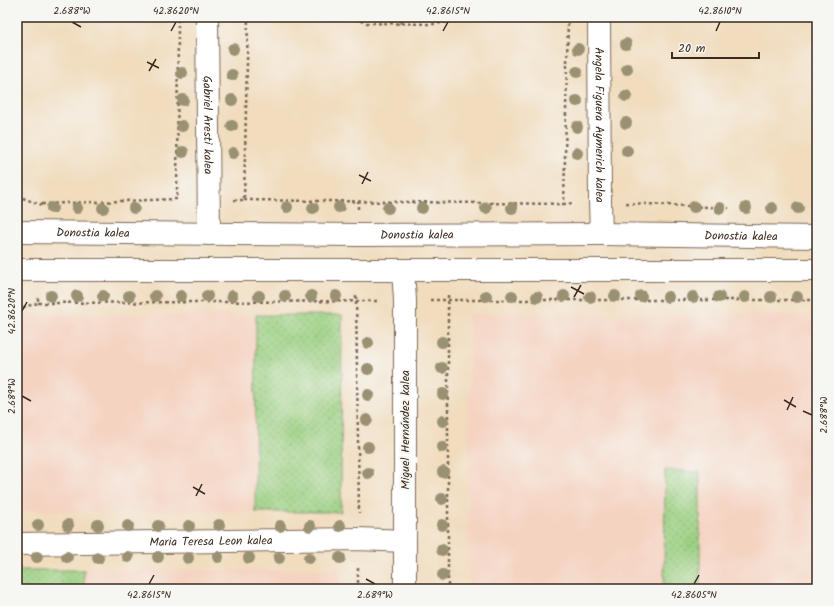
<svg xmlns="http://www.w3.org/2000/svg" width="834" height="606" font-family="Kalam,sans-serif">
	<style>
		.built { fill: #f5d3c1 }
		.grass { fill: url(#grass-dots); stroke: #6b7d50 }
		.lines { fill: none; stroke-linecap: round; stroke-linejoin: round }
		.minor-casing { stroke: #7b6856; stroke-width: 24 }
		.path { stroke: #7b6856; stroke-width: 2.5; stroke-dasharray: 3 3; stroke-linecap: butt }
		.minor { stroke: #fff; stroke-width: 22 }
		.tree { fill: #9a9173 }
		.ticks { fill: none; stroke: #3b2a1e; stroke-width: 1.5 }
		.labels { text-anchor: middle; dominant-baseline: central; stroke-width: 4; stroke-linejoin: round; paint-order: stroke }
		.street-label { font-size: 12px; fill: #3b2a1e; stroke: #f6f6f2 }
		.neatline { fill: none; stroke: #3b2a1e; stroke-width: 1.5 }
		.ticks-label { font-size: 10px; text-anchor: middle; fill: #3b2a1e }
	</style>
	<defs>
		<pattern id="grass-dots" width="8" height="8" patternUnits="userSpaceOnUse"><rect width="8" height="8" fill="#9bd082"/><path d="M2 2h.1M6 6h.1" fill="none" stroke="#80a96a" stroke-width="1.8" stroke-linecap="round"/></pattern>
	</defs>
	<rect width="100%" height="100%" fill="#f6f6f2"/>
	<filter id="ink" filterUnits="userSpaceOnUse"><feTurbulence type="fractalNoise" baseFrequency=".025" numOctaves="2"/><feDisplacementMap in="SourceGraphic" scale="8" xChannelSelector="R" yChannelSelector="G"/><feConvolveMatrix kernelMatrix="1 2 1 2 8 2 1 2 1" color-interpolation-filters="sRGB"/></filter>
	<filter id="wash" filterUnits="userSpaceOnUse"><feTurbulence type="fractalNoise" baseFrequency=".012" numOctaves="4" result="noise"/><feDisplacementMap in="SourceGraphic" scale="16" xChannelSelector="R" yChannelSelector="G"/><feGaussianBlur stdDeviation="0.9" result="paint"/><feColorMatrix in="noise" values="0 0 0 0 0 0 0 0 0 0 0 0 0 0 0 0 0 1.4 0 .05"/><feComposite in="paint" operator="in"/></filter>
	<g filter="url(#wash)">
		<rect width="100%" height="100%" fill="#f1dcbd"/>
		<path class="built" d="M17 314 342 315 341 512 17 511Z
			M469 314 817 315V589H468Z
			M17 570H340V589H17Z"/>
		<path class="grass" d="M256 315H342L341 512H255Z
			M665 470 700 472V589H664Z
			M17 570H84V589H17Z"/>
	</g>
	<g filter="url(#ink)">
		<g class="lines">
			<defs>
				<g id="minor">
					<path id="s1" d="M207 17 209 234"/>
					<path id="s2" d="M599 17 600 201 601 234"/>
					<path id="s3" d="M17 232 357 235 601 234 817 237"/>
					<path d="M17 270H817"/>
					<path d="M403 270 405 300V589"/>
					<path id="s4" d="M17 544 359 539 405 541"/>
				</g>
			</defs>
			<use href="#minor" class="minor-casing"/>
			<path class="path" d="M349 17 367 23 433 24 485 17
				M568 17 564 204 573 203
				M401 24V17
				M17 196 42 205
				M234 200H244L248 17
				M244 200 564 204
				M626 203 729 208
				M42 204 177 199 178 17
				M358 209V202
				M448 295V589
				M356 296 359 513
				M430 300H817
				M38 303 379 301
				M17 309 38 303V295
				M358 589V566"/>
			<use href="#minor" class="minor"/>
		</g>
		<g class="tree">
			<circle cx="626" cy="44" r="6"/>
			<circle cx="233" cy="49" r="6"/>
			<circle cx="578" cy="49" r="6"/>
			<circle cx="627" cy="69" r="6"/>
			<circle cx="577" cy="72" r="6"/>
			<circle cx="182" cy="73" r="6"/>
			<circle cx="232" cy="75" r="6"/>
			<circle cx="626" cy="96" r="6"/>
			<circle cx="183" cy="100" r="6"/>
			<circle cx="232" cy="100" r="6"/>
			<circle cx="577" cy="101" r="6"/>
			<circle cx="626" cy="123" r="6"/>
			<circle cx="182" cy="126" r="6"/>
			<circle cx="232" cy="126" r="6"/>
			<circle cx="577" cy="127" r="6"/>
			<circle cx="627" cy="151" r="6"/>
			<circle cx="183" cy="152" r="6"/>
			<circle cx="233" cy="153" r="6"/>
			<circle cx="577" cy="153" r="6"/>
			<circle cx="287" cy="207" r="6"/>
			<circle cx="339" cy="207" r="6"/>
			<circle cx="694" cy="207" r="6"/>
			<circle cx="52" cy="208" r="6"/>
			<circle cx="77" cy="208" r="6"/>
			<circle cx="103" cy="208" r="6"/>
			<circle cx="134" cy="208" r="6"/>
			<circle cx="313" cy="208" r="6"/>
			<circle cx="388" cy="208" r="6"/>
			<circle cx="422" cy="208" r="6"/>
			<circle cx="486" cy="208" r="6"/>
			<circle cx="512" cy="208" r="6"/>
			<circle cx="720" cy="208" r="6"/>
			<circle cx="746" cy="208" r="6"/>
			<circle cx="772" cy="208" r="6"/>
			<circle cx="798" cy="208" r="6"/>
			<circle cx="51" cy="296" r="6"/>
			<circle cx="77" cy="296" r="6"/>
			<circle cx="103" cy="296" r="6"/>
			<circle cx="129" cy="296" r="6"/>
			<circle cx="155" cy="296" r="6"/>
			<circle cx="181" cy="296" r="6"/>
			<circle cx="207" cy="296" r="6"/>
			<circle cx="232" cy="296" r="6"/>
			<circle cx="259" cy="296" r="6"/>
			<circle cx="285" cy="296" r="6"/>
			<circle cx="311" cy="296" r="6"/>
			<circle cx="336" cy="296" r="6"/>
			<circle cx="486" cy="296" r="6"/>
			<circle cx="512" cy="296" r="6"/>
			<circle cx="564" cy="296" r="6"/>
			<circle cx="615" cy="296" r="6"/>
			<circle cx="641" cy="296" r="6"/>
			<circle cx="537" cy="297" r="6"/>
			<circle cx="590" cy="297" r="6"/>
			<circle cx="668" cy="297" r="6"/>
			<circle cx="693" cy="297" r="6"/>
			<circle cx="719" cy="297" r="6"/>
			<circle cx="745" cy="297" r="6"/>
			<circle cx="771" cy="297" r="6"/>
			<circle cx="797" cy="297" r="6"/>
			<circle cx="442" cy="342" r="6"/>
			<circle cx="368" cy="343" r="6"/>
			<circle cx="442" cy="368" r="6"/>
			<circle cx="368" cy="369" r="6"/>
			<circle cx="443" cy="394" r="6"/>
			<circle cx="368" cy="395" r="6"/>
			<circle cx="367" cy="420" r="6"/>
			<circle cx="443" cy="421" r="6"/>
			<circle cx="368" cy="447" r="6"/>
			<circle cx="442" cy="447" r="6"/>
			<circle cx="443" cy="472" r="6"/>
			<circle cx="368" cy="473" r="6"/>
			<circle cx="442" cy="499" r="6"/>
			<circle cx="38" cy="525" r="6"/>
			<circle cx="68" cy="525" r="6"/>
			<circle cx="98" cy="525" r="6"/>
			<circle cx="219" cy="525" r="6"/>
			<circle cx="442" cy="525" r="6"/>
			<circle cx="128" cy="526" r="6"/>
			<circle cx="158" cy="526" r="6"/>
			<circle cx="189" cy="526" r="6"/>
			<circle cx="280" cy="526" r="6"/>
			<circle cx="310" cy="526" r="6"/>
			<circle cx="340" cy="526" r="6"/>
			<circle cx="442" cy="550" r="6"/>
			<circle cx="37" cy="557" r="6"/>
			<circle cx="67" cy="557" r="6"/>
			<circle cx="128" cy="557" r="6"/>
			<circle cx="158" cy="557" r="6"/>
			<circle cx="218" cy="557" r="6"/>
			<circle cx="98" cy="558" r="6"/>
			<circle cx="188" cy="558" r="6"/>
			<circle cx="249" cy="558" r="6"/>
			<circle cx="279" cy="558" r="6"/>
			<circle cx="309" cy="558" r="6"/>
			<circle cx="340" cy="558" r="6"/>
			<circle cx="443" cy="575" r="6"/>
		</g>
	</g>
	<path class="ticks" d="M72 22 81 27M171 31 176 22M443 31 448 22M716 31 720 22M147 62 159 68M149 71 156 59M359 175 371 181M362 184 368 172M571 287 584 294M574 297 581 285M22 311 27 302M22 396 31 401M784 400 796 407M787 410 793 397M803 411 812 415M193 487 205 494M196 496 202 484M366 579 375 584M149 584 154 575M694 584 699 575"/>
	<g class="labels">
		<g class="street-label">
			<text stroke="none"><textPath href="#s1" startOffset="108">Gabriel Aresti kalea</textPath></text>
			<text stroke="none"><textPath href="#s2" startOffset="108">Angela Figuera Aymerich kalea</textPath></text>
			<text stroke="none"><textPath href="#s3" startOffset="76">Donostia kalea</textPath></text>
			<text stroke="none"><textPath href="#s3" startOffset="400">Donostia kalea</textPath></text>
			<text stroke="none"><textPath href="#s3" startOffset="724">Donostia kalea</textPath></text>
			<text transform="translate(405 430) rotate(-90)">Miguel Hernández kalea</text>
			<text stroke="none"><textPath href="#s4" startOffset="194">Maria Teresa Leon kalea</textPath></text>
		</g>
	</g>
	<rect width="834" height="606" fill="none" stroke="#f6f6f2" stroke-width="44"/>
	<path d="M672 52v6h87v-6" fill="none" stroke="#3b2a1e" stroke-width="2"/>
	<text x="678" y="52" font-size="12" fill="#3b2a1e" stroke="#f6f6f2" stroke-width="3" paint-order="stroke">20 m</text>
	<rect x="22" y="22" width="790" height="562" class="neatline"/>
	<g class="ticks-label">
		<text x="72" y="14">2.688°W</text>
		<text x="176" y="14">42.8620°N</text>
		<text x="448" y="14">42.8615°N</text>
		<text x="720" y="14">42.8610°N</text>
		<text transform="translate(11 311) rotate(-90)" y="4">42.8620°N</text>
		<text transform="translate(11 396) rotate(-90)" y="4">2.689°W</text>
		<text transform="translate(823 415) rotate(-90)" y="4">2.688°W</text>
		<text x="149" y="598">42.8615°N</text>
		<text x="375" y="598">2.689°W</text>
		<text x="694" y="598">42.8605°N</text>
	</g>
</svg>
